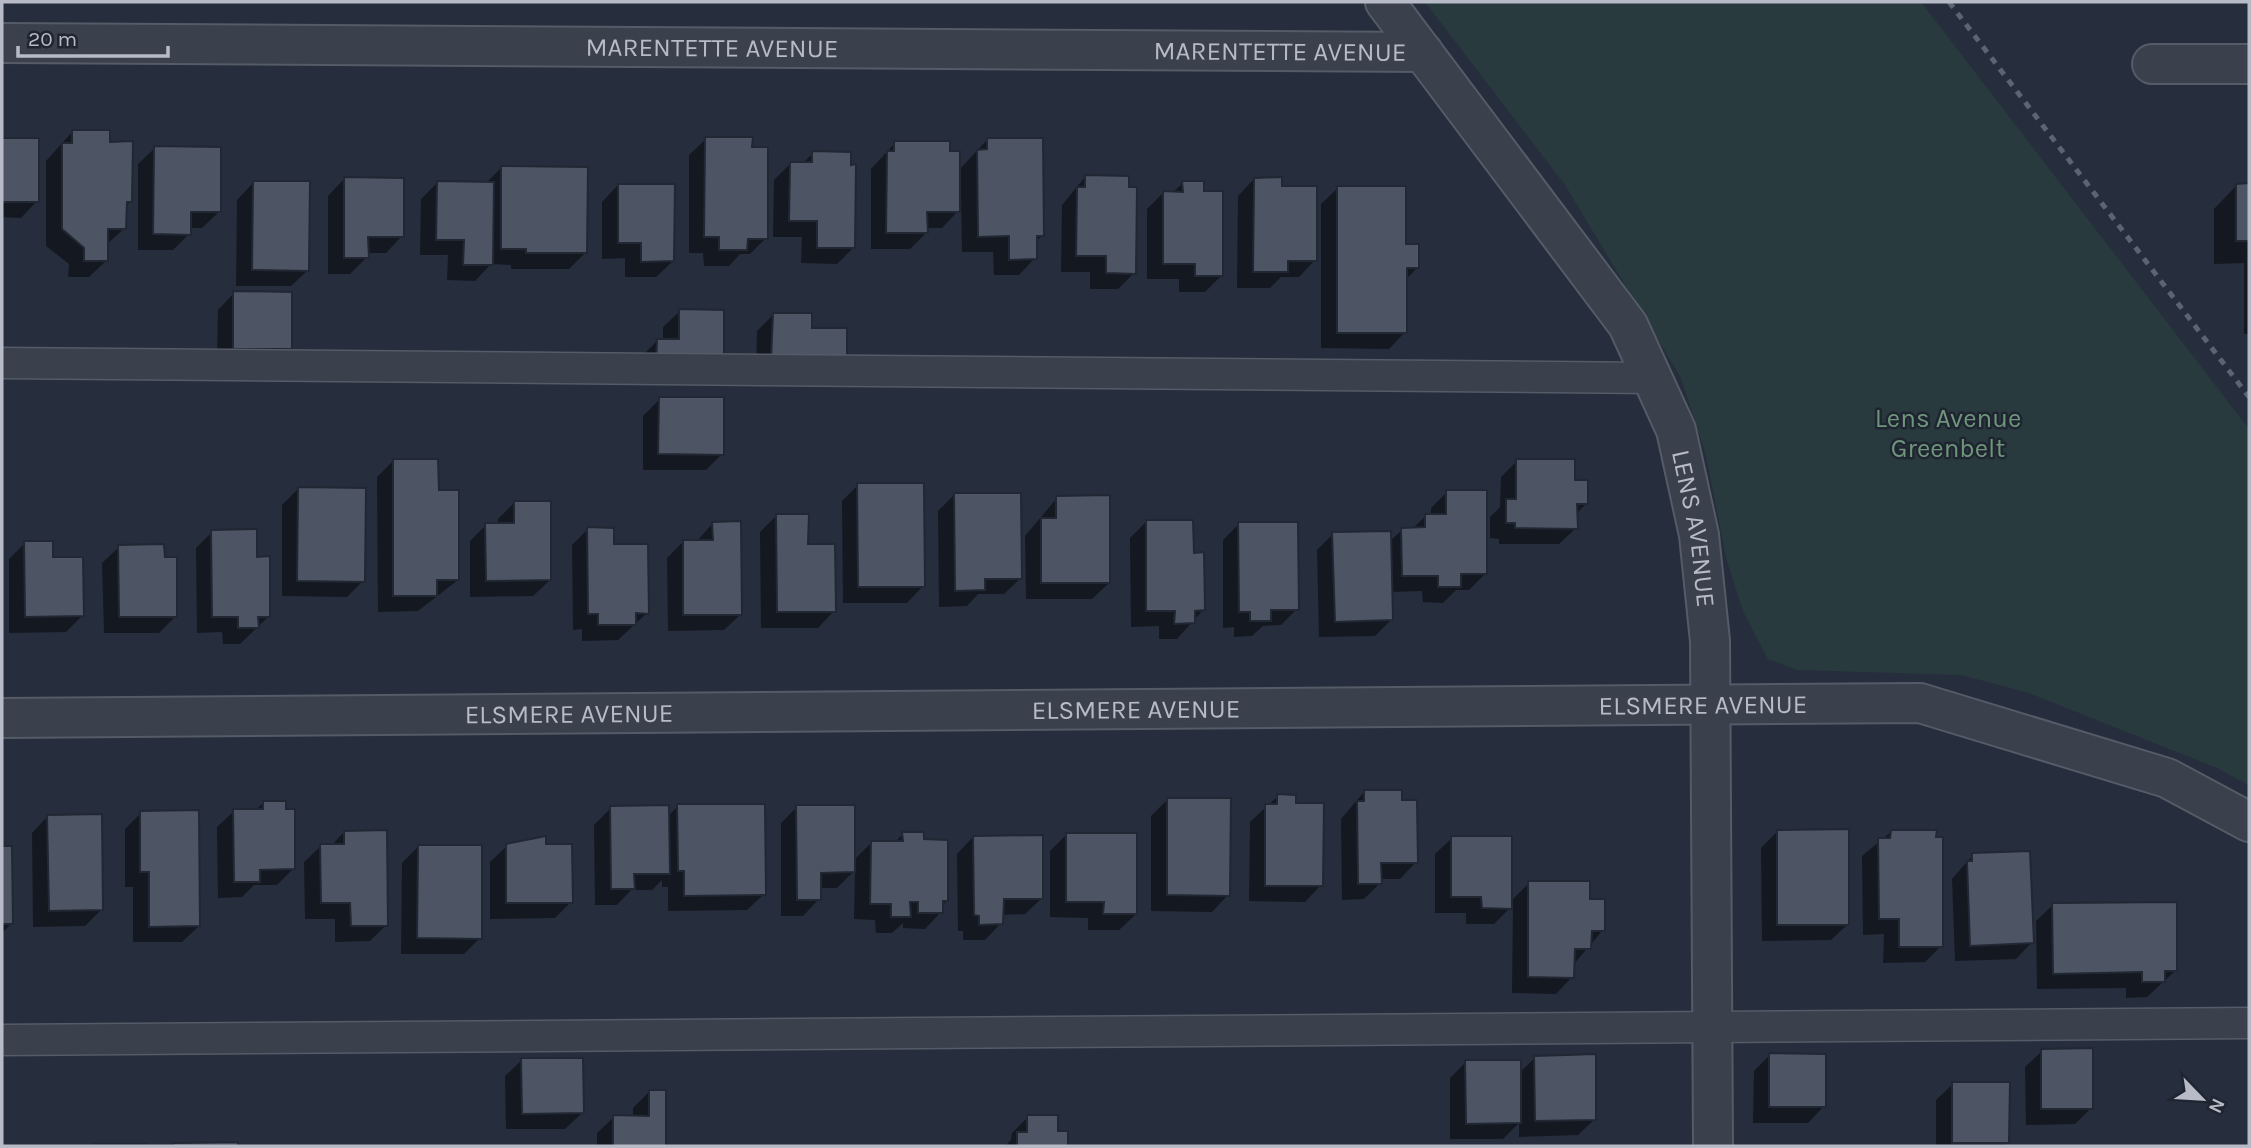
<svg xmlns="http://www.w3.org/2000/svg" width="2251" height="1148" font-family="Karla,sans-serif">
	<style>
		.green { fill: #293a3e }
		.shadow { fill: #0007 }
		.building { fill: #4d5565; stroke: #212733; stroke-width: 2 }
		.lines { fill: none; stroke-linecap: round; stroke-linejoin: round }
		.service-casing { stroke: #555b67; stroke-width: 33 }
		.minor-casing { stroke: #555b67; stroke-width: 42 }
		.service { stroke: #3a404c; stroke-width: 30 }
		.minor { stroke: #3a404c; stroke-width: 38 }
		.rail { stroke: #5c6373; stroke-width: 5; stroke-dasharray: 7 7; stroke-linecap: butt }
		.labels { text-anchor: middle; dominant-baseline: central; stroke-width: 5; stroke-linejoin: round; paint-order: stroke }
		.street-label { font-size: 26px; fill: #b6bbc7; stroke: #1f2531 }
		.park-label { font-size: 26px; fill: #6f967c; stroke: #1f2531 }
	</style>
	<rect width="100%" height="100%" fill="#262d3c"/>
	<path class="green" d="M1425 2H1921L2249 429V785L2217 768 2029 693 1961 675 1798 670 1768 659 1743 611 1726 558 1706 455 1681 378 1565 185Z"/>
	<path class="shadow" d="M73 131 108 143 131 201 125 207V228L106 245V261L89 277H68L69 264 46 246V161Z
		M2 139 37 140V201L21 218 2 217Z
		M706 139 766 238 750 254H740L729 266H704L703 253H689V155Z
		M987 140 1043 235 1035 242V258L1019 275H994L993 252H962L961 196H958V211L942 228H926V233L910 249H871V169L895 143 948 153 958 171Z
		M155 148 219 212 202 228H189V234L173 250H138V164Z
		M813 153 854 247 837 264 801 263 802 237H773L774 180 791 163H803Z
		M501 168 585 253 569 269H511V265L491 264 475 281 447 280 448 255H420L421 199 437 183H486Z
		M1085 177 1134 273 1118 289H1090V272H1061L1062 205Z
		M344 179 402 236 386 253H367V257L350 274H328V196Z
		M1254 179 1315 260 1299 277H1281L1270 288H1237L1238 196Z
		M253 183 308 270 291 286H236L237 200Z
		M1183 183 1202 193 1222 275 1205 292H1179V279H1147V209L1163 193H1172Z
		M618 185 673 261 656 277H625V258L602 259V202Z
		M2237 185H2249V334H2244V263L2214 264V209Z
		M1338 188 1404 246 1417 268 1405 280V332L1389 349 1321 348V204Z
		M234 293 290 349 274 365H217L218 310Z
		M680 311 722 364 641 357 657 341H663V327Z
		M774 314 810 329 756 375 757 331Z
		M660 399 722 454 706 470H643V416Z
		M393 461 437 491 458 580 418 611 378 612 377 477Z
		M1517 461 1573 481 1586 504 1576 514V528L1559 544H1499V539L1490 538V517L1500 507 1501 477Z
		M858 485 923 586 907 603H843L842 501Z
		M298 489 363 581 347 597 282 596V505Z
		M1447 492 1486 573 1469 590H1456L1443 603 1423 602 1422 591 1391 592V620L1375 636 1319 637 1317 550 1333 534 1389 542 1402 530 1412 529 1426 516H1431V508Z
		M954 495 1021 578 1004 594H978L967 606 939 607 938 511Z
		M1057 498 1109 583 1092 599H1026L1025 536Z
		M514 503 550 580 533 596 470 597V541L486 525H498V519Z
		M776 516 807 546 834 611 818 628H761L760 532Z
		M1146 522 1192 555 1203 610 1177 639H1159V626L1131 627 1130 538Z
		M713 523 741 614 724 630 668 631 667 558 683 542 697 541Z
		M1239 524 1297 609 1281 625 1263 626 1252 636 1234 637V627L1223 628V540Z
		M588 529 613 546 647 613 618 640 582 641V629L573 630 572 545Z
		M212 532 255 558 269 616 240 644H223L222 632 197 633 196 548Z
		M25 543 51 559 82 616 66 632 9 633V559Z
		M119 547 176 616 159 633H104L102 563Z
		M1364 792 1401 801 1416 862 1400 879H1380V883L1364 899 1342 900 1341 819Z
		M1278 796 1294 804 1321 885 1305 902 1249 901 1250 822Z
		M1168 799 1228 895 1212 912 1151 911V816Z
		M263 803 293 869 277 885H254L242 897 218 898 217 827 234 811H255Z
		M678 806 764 894 747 910 668 911V887H662V880L652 890H631L617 905H595L594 825 611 808 668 816Z
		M797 807 853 861 871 843H894L903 834 922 841 947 901 941 906V912L925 929 903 928V923L892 933H876L875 920 854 919 855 870 837 888H819V899L803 916H781V823Z
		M141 813 199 926 182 942H133V887H125V829Z
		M48 816 101 910 85 926 33 927 32 833Z
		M344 832 386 925 370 941 335 942V919H305L304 862 321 846H331Z
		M1777 832 1848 924 1831 940 1762 941 1761 848Z
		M1891 832 1941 946 1925 962 1883 963 1884 934 1863 935 1862 856Z
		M1066 835 1136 914 1119 930H1088V918L1050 917V851Z
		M973 837 1042 898 1025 914 1001 915V923L985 940H963V931H958L957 854Z
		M1452 838 1510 902 1529 883 1588 900 1603 930 1573 965 1572 977 1556 994 1512 993 1513 905 1494 924H1466V913H1435V854Z
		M419 846 480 938 464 954H401L402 863Z
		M507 846H545L571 902 555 918 490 919V862Z
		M2 848H10L11 924 2 933Z
		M1973 855 2032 942 2016 959 1955 961 1952 879Z
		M2053 905 2176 970 2147 997 2126 998V988L2037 989 2036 921Z
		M2042 1051 2091 1108 2075 1124 2026 1125 2025 1067Z
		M1770 1055 1824 1106 1808 1123H1753L1754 1071Z
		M1535 1058 1595 1119 1578 1135 1519 1137V1123L1503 1139H1450V1078L1466 1062 1519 1073Z
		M522 1060 582 1113 565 1129H506L505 1076Z
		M1953 1084 2007 1142 2003 1146H1936V1100Z
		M650 1091H665L664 1146H597V1133L614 1117H633V1108Z
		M1028 1117 1056 1132H1066V1146H1005L1011 1140 1012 1133Z"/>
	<path class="building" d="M72 130H110V142L133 141 132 202H127L126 229H108V261H84V248L62 229V143H72Z
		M705 137H753L752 147H768V239H748L747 250H719V237H704Z
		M2 138H39V202H2Z
		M987 138H1043L1044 236H1037V259L1009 260V236L978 237 977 150 987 149Z
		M894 141H950V151H960V212H927L928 233H886L887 151H894Z
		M154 146 221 147V212H191V235L153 234Z
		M812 151 851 152V165L856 164 855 248H817V221H789L790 162H812Z
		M501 166 588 167 587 253H526V249H501Z
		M1085 175 1129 176V187H1137L1136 274 1106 273V256H1076L1077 187H1085Z
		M344 177 404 178V237H368L369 258H344Z
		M1282 177V186H1317V261H1288V272H1253L1254 178Z
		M253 181H310L309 271 252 270Z
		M437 181 494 182 493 265H463L464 240H436Z
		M1182 181H1204V191H1223V276H1195V264H1163V191L1183 192Z
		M2249 183V241H2236V184Z
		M618 184H675L674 261 641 262V243H618Z
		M1337 186H1406V244H1419V268H1407V333H1337Z
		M233 291 292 292V349H233Z
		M679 309 724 310V365H656L657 339H679Z
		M773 313H812V328H847V361L771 359Z
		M659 397H724V455L658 454Z
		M393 459H438L439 490H459V580H437V596H393Z
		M1516 459H1575V480H1588V504H1577L1578 529 1515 528V523H1506V499H1516Z
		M857 483H924L925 587H858Z
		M298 487 366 488 365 582 297 581Z
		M1446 490H1487V574H1461V587H1438V576H1402L1401 528 1425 527V514H1446Z
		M954 493H1021L1022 579H985V590L955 591Z
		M1110 495V583H1041V518H1056V496Z
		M514 501H551V580L486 581 485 523H514Z
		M776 514H809L808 544H835L836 612H777Z
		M1146 520H1193L1194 553 1204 552 1205 610 1195 611V623L1174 624 1175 611H1146Z
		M741 521 742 615H683V540H713L712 522Z
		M1238 522H1298L1299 610H1271V621H1250V612H1239Z
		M587 527 614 528V544H648L649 614 636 613V625H598V614H588Z
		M257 529V557L270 556V617H258L259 628H238V617H212L211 530Z
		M1391 531 1393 620 1335 622 1332 532Z
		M24 541H53V557H83L84 616 25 617Z
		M164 544 165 557H177V617H119L118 545Z
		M1364 790H1402V800H1417L1418 863H1381L1382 884H1358L1357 801H1364Z
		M1277 794 1296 795V803H1324L1323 886H1265V804H1277Z
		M1167 798H1231L1230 896 1167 895Z
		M263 801H286V809H295V869L260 870V882H234L233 809H263Z
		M677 804H765L766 895 684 896V871H678Z
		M669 805 670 874H634L635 889H611L610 806Z
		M796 805H855V872L821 873V900H797Z
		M199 810 200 926 149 927V872H140V811Z
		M102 814 103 910 49 911 47 815Z
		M1849 829V925H1777V830Z
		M387 830 388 926H351L350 903H321L320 844H344V831Z
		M1891 830H1937L1936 837H1943V947H1899V919H1879L1878 838H1890Z
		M902 832H924V839L948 840V901H943V913H918V902H910L911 917H891V904H870L871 841H903Z
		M1066 833H1137V914H1103L1104 902H1066Z
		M1043 835V899H1004L1003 924 979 925V916L974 915 973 836Z
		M546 836V844H572L573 903H506V844Z
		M1451 836H1512V909L1482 908 1481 897H1451Z
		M418 845H482V939L417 938Z
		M2 846H12L13 924H2Z
		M2030 851 2034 943 1970 946 1967 861H1972V853Z
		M1528 881H1590V899H1605V931H1592L1591 949H1575L1574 978 1528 977Z
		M2177 902V971H2165V982H2142V972L2053 974 2052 903Z
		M2093 1048V1109H2041V1049Z
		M1769 1053 1826 1054V1107H1769Z
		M1596 1054V1120L1535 1121 1534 1056Z
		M521 1058H583L584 1113 522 1114Z
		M1465 1060H1521V1123L1466 1124Z
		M1952 1082H2010L2009 1143H1952Z
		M649 1090H666V1146H613V1115L649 1116Z
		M1027 1115H1058V1131H1068V1146H1017V1132H1027Z
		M238 1142V1146H173V1143Z
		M93 1144H147V1146H93Z"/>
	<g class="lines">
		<defs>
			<path id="service" d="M2 363 1653 378
				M2 1040 2249 1023"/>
			<g id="minor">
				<path id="s1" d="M1385 2 1628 325 1676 430 1699 535 1710 641 1713 1146"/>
				<path id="s2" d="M2 43 1423 52"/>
				<path d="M2152 64H2249"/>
				<path id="s3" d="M2 718 1920 703 2167 778 2249 822"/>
			</g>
		</defs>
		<use href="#service" class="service-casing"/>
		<use href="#minor" class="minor-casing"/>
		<use href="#service" class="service"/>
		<use href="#minor" class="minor"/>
		<path class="rail" d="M1949 2 2249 397"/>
	</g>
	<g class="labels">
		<g class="street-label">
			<text stroke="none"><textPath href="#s2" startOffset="710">MARENTETTE AVENUE</textPath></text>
			<text stroke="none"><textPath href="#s2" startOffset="1278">MARENTETTE AVENUE</textPath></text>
			<text stroke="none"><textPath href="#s1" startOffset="620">LENS AVENUE</textPath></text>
			<text stroke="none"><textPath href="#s3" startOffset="1701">ELSMERE AVENUE</textPath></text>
			<text stroke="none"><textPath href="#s3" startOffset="1134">ELSMERE AVENUE</textPath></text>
			<text stroke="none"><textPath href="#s3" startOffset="567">ELSMERE AVENUE</textPath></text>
		</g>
		<g class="park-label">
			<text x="1948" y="418">Lens Avenue<tspan x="1948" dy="30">Greenbelt</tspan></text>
		</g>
	</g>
	<rect width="2251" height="1148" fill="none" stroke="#b6bbc7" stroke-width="7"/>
	<g transform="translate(2202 1099) rotate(115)" stroke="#1f2531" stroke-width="5" paint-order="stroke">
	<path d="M0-5L12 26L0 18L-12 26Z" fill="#b6bbc7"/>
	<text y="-10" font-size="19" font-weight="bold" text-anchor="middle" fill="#b6bbc7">N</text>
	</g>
	<path d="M18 46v10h150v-10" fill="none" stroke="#b6bbc7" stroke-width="3.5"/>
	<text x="28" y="46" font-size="21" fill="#b6bbc7" stroke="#1f2531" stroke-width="5" paint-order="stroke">20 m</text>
</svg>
